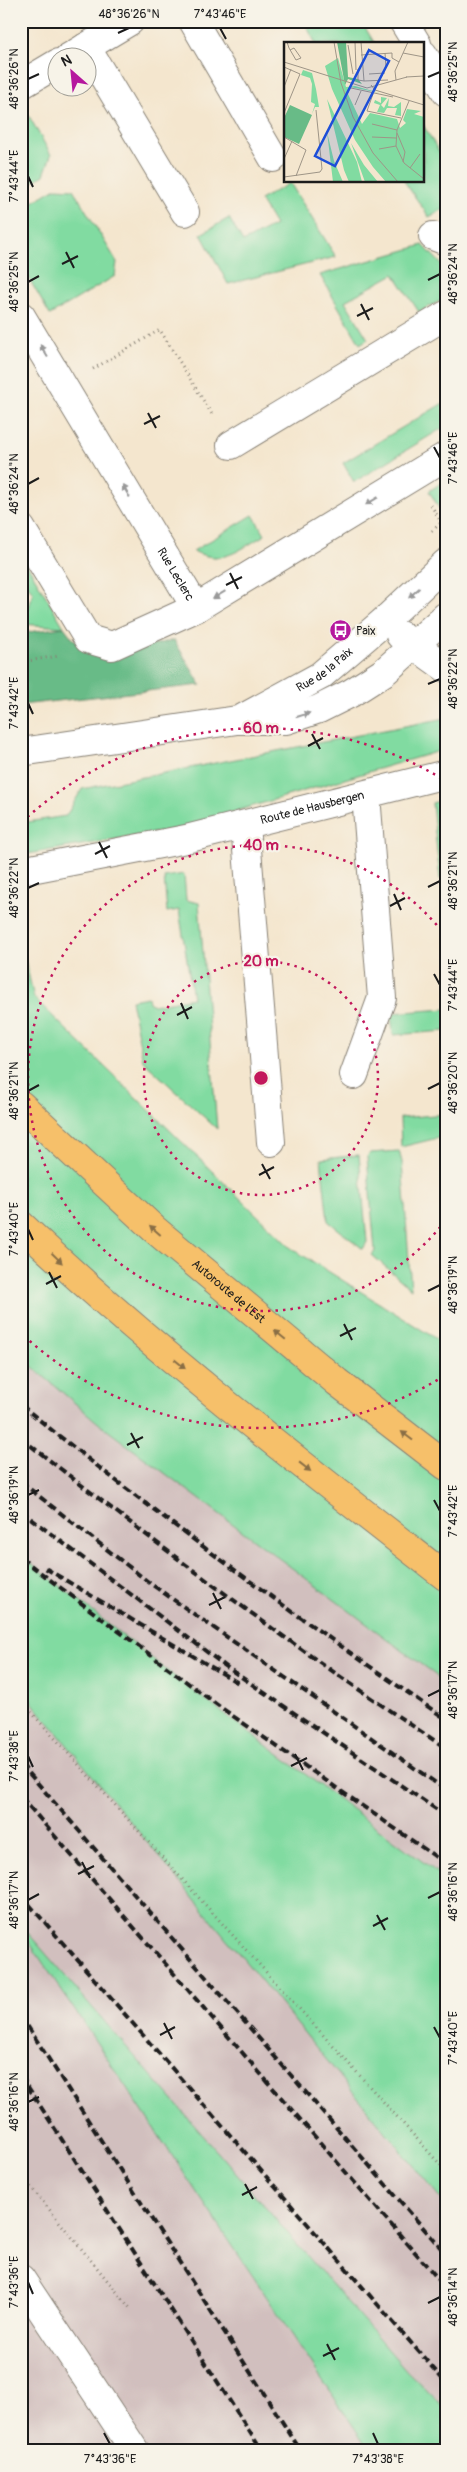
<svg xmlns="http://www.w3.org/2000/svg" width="467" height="2472" font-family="Pangolin,sans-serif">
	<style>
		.industrial { fill: #d1bfbe }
		.green { fill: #81dba1; stroke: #4e7c5e }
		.forest { fill: #68bb87; stroke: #426c52 }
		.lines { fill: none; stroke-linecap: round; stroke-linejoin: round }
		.minor-casing { stroke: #888175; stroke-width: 30 }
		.highway-casing { stroke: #888175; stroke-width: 30 }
		.path { stroke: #888175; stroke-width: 3; stroke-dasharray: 1 4; stroke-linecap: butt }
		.minor { stroke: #fff; stroke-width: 28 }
		.highway { stroke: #f6c06b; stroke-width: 28 }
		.rail { stroke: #1c1c1c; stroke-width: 4; stroke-dasharray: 8 4; stroke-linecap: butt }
		.oneway { fill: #999 }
		.oneway2 { fill: #896e44 }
		.ticks { fill: none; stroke: #1c1c1c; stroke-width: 2 }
		.ring { fill: none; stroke: #c2185b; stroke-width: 2.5; stroke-dasharray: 2.5 5 }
		.labels { text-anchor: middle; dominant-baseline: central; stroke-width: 4.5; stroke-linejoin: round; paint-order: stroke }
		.street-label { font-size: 12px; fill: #1c1c1c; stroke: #f7f3e8 }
		.poi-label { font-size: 12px; fill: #1c1c1c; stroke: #f7f3e8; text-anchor: start }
		.inset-road { fill: none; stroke: #9e9587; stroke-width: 1 }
		.view { fill: #1d4ed8; fill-opacity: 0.15; stroke: #1d4ed8; stroke-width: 2.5 }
		.inset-edge { fill: none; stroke: #1c1c1c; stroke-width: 2.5 }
		.centre { fill: #c2185b; stroke: #f7f3e8; stroke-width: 2.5 }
		.ring-label { font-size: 15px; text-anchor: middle; font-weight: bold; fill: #c2185b; stroke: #f7f3e8; stroke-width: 4.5; stroke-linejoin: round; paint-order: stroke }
		.neatline { fill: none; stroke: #1c1c1c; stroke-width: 2 }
		.ticks-label { font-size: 12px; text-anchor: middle; fill: #1c1c1c }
	</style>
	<rect width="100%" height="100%" fill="#f7f3e8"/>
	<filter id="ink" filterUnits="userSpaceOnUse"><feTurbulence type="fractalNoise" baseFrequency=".02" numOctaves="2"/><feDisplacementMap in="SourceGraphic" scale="10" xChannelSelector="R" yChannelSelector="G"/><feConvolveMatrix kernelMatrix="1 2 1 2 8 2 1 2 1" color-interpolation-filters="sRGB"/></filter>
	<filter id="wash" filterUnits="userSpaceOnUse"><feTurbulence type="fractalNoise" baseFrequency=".0096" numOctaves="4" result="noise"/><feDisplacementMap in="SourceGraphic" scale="20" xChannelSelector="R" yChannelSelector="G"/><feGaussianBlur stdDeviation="1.12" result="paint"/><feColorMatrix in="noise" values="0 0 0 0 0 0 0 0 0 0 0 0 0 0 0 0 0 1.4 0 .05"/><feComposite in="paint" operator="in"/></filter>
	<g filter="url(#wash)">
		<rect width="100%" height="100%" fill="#f4e6ce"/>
		<path class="industrial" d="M21 1357 103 1427 446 1683V1879L184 1684 21 1555Z
			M21 1689 446 2205V2409L407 2371 21 1925Z
			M21 1930 279 2312 370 2451H21Z"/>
		<path class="green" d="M304 21H361L375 44H316Z
			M21 102 51 155 44 175 21 189Z
			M423 125 446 163V208L429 217 404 181H423Z
			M290 183 336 257 228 284 201 234 229 218 243 242 275 225 260 200Z
			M56 188 73 189 117 262 115 276 50 315 21 265V209Z
			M423 245 446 269V298L419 312 394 274 345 301 368 339 360 344 320 275Z
			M445 402 446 426 354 482 343 463Z
			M446 480V509L442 513 429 491Z
			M253 515 265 535C238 550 224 566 193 551Z
			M21 561H25L64 627 21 624V614H27L33 593 21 575Z
			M446 718V749L243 809 190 827 21 855V823L66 816 82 789Z
			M446 799V879H440L432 803Z
			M184 874 186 900 199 903 217 1129 143 1061 131 1000 148 997 149 1002 153 1005 193 998 179 910 167 912 164 877Z
			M21 942 34 998 291 1248 446 1345V1683L103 1427 21 1357Z
			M446 1009V1031L393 1035 391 1013Z
			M446 1114V1136L401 1147 400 1118Z
			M399 1151 402 1162 411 1289 372 1255 375 1251 367 1157 370 1153Z
			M359 1155 367 1242 363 1249 328 1221 321 1159Z
			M21 1555 184 1684 446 1879V2205L21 1689Z
			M21 1925 407 2371 446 2409V2451H370L21 1930Z"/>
		<path class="forest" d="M64 627 73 639 104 656 174 640 201 685 21 705V633Z"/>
	</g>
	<g filter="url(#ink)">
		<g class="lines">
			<defs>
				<g id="minor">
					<path d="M193 21 273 158"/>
					<path d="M403 21 417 44"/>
					<path d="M86 47 185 212"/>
					<path d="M423 54 446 92"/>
					<path d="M68 58 130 21"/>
					<path d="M21 85 58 63"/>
					<path d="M433 236 446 241"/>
					<path id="s1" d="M21 316 196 608 446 456"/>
					<path d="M231 445 446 315"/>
					<path d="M21 528 88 639 112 646 196 608"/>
					<path d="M400 635 446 668"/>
					<path id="s2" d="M243 718 320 676 382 623 446 563"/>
					<path d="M21 752 237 720H286L319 709 351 693 384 672 446 616"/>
					<path d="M245 825 271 1142"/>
					<path id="s3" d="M31 869 186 839 446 774"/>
					<path d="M354 1075 382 998 366 795"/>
					<path d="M21 2279 135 2451"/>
				</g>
				<g id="highway">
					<path id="s4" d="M21 1105 154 1229 337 1382 446 1466"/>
					<path d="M21 1225C155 1352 301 1464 446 1577"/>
				</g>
			</defs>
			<use href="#minor" class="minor-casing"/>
			<use href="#highway" class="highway-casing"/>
			<path class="path" d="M93 369 160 330 213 416
				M431 505 441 522
				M432 531 446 518
				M21 662 58 656
				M21 1701 446 2171
				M21 2175 130 2308"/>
			<use href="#minor" class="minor"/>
			<use href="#highway" class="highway"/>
			<path class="rail" d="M21 1405C158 1517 300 1619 446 1719
				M21 1438C159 1546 299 1652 446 1748
				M21 1482 151 1584 446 1790
				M21 1511 228 1668 446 1816
				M21 1558 220 1707 446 1864
				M45 1568 240 1684
				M21 1764 446 2254
				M21 1797 446 2288
				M21 1895 446 2383
				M21 2016 301 2451
				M21 2076 262 2451"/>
		</g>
		<defs><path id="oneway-solid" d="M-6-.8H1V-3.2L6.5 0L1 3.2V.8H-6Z" transform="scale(1.25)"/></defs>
		<g class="oneway">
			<use href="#oneway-solid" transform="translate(44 351) rotate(-121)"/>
			<use href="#oneway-solid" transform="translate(126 491) rotate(-120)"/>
			<use href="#oneway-solid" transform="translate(372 501) rotate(149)"/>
			<use href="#oneway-solid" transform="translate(414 593) rotate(137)"/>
			<use href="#oneway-solid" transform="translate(219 595) rotate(149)"/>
			<use href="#oneway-solid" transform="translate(303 715) rotate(-18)"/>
		</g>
		<g class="oneway2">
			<use href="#oneway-solid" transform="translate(155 1230) rotate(-139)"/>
			<use href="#oneway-solid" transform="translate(57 1258) rotate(44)"/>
			<use href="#oneway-solid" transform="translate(280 1335) rotate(-140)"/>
			<use href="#oneway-solid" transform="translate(180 1364) rotate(40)"/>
			<use href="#oneway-solid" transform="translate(407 1436) rotate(-143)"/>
			<use href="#oneway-solid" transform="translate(305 1467) rotate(38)"/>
		</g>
	</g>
	<path class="ticks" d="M220 28 226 39M118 33 129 28M428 77 440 72M28 79 39 74M28 176 33 187M66 252 74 268M62 264 78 256M428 280 440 274M28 282 39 276M361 304 369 320M357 316 373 308M148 413 156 428M144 424 160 416M434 447 440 458M28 484 39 478M230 573 238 589M226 585 242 577M428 684 440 679M28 703 33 714M312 734 320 749M308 746 323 738M99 842 107 858M95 854 110 846M428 887 440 881M28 888 39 883M394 894 401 910M390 906 405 898M434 974 440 985M181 1003 188 1019M177 1015 192 1007M428 1089 440 1083M28 1091 39 1085M262 1164 270 1179M259 1175 274 1167M28 1229 33 1240M49 1272 57 1288M46 1284 61 1276M428 1291 440 1285M344 1324 352 1340M340 1336 356 1328M131 1433 139 1448M127 1445 143 1437M28 1495 39 1490M434 1500 440 1511M213 1593 221 1609M209 1605 225 1597M428 1696 440 1690M295 1754 303 1770M28 1756 33 1767M291 1766 307 1758M82 1862 90 1878M78 1874 94 1866M428 1898 440 1892M28 1900 39 1894M377 1915 385 1930M373 1926 388 1918M164 2023 172 2039M434 2027 440 2038M160 2035 175 2027M28 2102 39 2097M245 2184 253 2199M242 2195 257 2187M28 2282 33 2294M428 2303 440 2297M327 2344 335 2360M323 2356 339 2348M104 2433 110 2444M373 2433 378 2444"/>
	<g class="ring">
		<circle cx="261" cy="1078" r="117"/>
		<path d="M445 1221A233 233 0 1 1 445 935"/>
		<path d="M444 1376A350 350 0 0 1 22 1334M22 822A350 350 0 0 1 444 780"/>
	</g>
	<defs>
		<symbol id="bus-disc" viewBox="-11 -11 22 22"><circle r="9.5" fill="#b5179e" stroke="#f7f3e8"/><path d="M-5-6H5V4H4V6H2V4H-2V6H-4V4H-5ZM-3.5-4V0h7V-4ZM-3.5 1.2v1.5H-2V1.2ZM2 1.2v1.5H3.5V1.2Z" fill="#fff"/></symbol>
	</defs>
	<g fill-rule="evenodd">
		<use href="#bus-disc" x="328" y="618" width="25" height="25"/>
	</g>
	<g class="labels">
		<g class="street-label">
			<text stroke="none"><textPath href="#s1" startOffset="301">Rue Leclerc</textPath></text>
			<text stroke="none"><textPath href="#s2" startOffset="95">Rue de la Paix</textPath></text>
			<text stroke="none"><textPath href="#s3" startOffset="288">Route de Hausbergen</textPath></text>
			<text stroke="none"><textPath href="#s4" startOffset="279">Autoroute de l’Est</textPath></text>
		</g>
		<g class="poi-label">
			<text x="356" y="631">Paix</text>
		</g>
	</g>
	<g transform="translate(284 42)">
		<rect width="140" height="140" fill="#f4e6ce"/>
		<path d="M54 16 62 45 71 44 96 51 66 45 64 52 78 82 86 71 113 77 116 86 122 81 119 78 123 67 137 69 130 72 140 75V140H102L89 125 71 98 48 47 41 24ZM19 28 28 31 32 47 35 65H31L28 72 31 62 27 60 28 42 26 36 17 33ZM97 55 103 56 97 63 100 66 105 56 104 64 110 65 117 60V74L111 73 113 66H103L100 71 93 70 96 63 90 61 91 58 97 61ZM43 57 73 120 78 140H65L60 128ZM43 90 50 119 59 140H49ZM67 101 80 123 94 140H81Z" fill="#81dba1"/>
		<path d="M53 0H62L64 35 74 37 78 42 64 37 61 43ZM6 63 28 73 15 102 0 95V76Z" fill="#68bb87"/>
		<path class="inset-road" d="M3 0 5 6 12 18 17 16 10 6 6 8M50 0 57 41 69 75 89 111 114 140M71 0 72 28M77 0 80 39 104 38M64 3 69 32M101 11 102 26M119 11 140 15M77 13 108 11V16L115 20M0 20 83 46 123 35M0 25 16 32 0 71M74 27V38L80 39M85 32 101 31M122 35 140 34M112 38 111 29 124 0M87 43 91 48 140 63M0 45 7 27M67 46 109 55M89 52 83 69 117 76M125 59 113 88 112 104 120 121 140 137M71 63 77 49M88 82 113 88M113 91 121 110 119 120M0 95 22 108 12 134M88 95 112 96M95 107 112 104M0 117 8 99M126 126 136 112M0 135 36 130 38 127 32 68"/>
		<path class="view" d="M85 8 105 19 51 124 31 114Z"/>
		<rect width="140" height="140" class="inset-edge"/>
	</g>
	<circle cx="261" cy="1078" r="8" class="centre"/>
	<g class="ring-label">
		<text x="261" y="733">60 m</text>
		<text x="261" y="850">40 m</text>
		<text x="261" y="966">20 m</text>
	</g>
	<rect width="467" height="2472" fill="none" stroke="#f7f3e8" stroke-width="55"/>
	<g transform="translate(72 72) rotate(333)"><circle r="24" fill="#f7f3e8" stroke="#9f9d96"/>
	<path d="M0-4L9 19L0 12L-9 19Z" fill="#b5179e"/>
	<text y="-8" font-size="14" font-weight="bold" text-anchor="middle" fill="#1c1c1c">N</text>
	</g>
	<rect x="28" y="28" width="412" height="2416" class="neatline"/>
	<g class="ticks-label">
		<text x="129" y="18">48°36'26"N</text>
		<text x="220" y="18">7°43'46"E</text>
		<text transform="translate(453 72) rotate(-90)" y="4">48°36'25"N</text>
		<text transform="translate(14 79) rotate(-90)" y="4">48°36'26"N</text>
		<text transform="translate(14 176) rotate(-90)" y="4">7°43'44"E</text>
		<text transform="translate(453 274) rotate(-90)" y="4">48°36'24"N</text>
		<text transform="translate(14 282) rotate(-90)" y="4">48°36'25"N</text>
		<text transform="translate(453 458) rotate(-90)" y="4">7°43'46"E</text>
		<text transform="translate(14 484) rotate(-90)" y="4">48°36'24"N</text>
		<text transform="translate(453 679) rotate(-90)" y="4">48°36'22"N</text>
		<text transform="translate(14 703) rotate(-90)" y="4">7°43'42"E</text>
		<text transform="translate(453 881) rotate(-90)" y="4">48°36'21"N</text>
		<text transform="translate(14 888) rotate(-90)" y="4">48°36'22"N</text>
		<text transform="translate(453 985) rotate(-90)" y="4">7°43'44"E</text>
		<text transform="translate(453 1083) rotate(-90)" y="4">48°36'20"N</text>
		<text transform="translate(14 1091) rotate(-90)" y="4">48°36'21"N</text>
		<text transform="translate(14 1229) rotate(-90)" y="4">7°43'40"E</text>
		<text transform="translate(453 1285) rotate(-90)" y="4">48°36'19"N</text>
		<text transform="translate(14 1495) rotate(-90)" y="4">48°36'19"N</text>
		<text transform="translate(453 1511) rotate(-90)" y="4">7°43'42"E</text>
		<text transform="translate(453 1690) rotate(-90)" y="4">48°36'17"N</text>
		<text transform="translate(14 1756) rotate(-90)" y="4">7°43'38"E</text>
		<text transform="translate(453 1892) rotate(-90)" y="4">48°36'16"N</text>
		<text transform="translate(14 1900) rotate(-90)" y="4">48°36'17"N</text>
		<text transform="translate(453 2038) rotate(-90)" y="4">7°43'40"E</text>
		<text transform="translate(14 2102) rotate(-90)" y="4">48°36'16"N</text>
		<text transform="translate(14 2282) rotate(-90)" y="4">7°43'36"E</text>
		<text transform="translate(453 2297) rotate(-90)" y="4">48°36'14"N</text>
		<text x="110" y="2463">7°43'36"E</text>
		<text x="378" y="2463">7°43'38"E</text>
	</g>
</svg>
